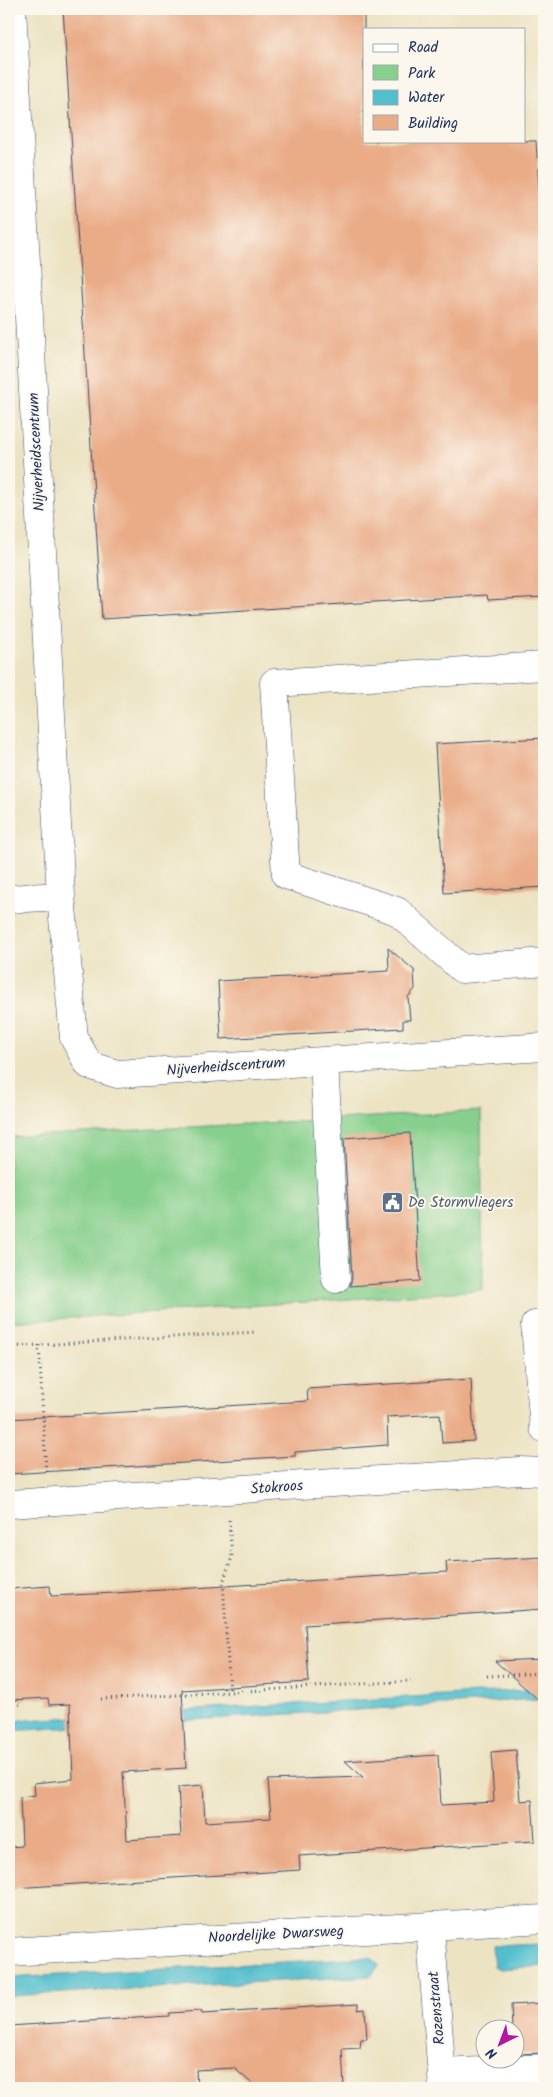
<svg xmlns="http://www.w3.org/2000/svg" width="553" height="2097" font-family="Kalam,sans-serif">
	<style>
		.green { fill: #86cf8c; stroke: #507f75 }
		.water { fill: #53bfcd; stroke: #377796 }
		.building { fill: #eaab87 }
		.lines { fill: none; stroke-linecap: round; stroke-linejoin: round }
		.minor-casing { stroke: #3a4a6d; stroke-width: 29 }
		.path { stroke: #3a4a6d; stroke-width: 3; stroke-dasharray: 1 4; stroke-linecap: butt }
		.minor { stroke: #fff; stroke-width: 28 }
		.labels { text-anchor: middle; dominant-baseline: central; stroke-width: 4; stroke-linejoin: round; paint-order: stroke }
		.street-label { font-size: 15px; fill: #1b2f5e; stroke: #fbf7ec }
		.service-label { font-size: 15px; fill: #4e5e75; stroke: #fbf7ec; text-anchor: start }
	</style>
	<rect width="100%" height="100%" fill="#fbf7ec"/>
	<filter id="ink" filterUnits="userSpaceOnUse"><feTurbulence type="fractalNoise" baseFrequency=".02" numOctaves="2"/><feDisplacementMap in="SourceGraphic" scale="10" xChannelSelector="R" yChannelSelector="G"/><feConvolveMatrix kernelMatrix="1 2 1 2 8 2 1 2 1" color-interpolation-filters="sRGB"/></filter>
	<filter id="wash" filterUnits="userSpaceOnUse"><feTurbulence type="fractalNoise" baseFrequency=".0096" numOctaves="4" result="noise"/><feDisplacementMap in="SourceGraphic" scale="20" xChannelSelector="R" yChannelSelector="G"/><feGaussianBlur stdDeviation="1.12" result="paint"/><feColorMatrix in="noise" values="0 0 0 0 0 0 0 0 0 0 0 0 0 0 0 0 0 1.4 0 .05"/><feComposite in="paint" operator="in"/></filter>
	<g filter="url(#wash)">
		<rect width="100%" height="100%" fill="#ece3c2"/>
		<path class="green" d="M481 1111 483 1290 9 1322V1137Z"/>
		<path class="water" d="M544 1689V1698L540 1699 9 1731V1721Z
			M544 1944V1966L500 1969 494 1966 492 1946Z
			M370 1957 380 1965 370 1976 9 1996V1978Z"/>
		<g id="blocks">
			<path class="building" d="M63 9H364V141H536L544 267V597L488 600 487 595 102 619Z
				M544 738V887L444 893 435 744Z
				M388 948 414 970 415 989 408 997 410 1020H403V1028L221 1039 218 981 389 971Z
				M410 1133 420 1281 350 1286 352 1278 344 1138Z
				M471 1379 474 1441 442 1443 440 1414 387 1417 388 1445 295 1452V1456L9 1474V1419L308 1401 307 1389Z
				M544 1557V1609L305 1625 309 1682 182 1690 186 1768 123 1772 127 1840 181 1836 178 1787 203 1785 205 1822 271 1818 268 1780 363 1777 345 1761 438 1755 441 1805 494 1802 491 1752 516 1750 520 1801 532 1800 535 1841 299 1856 300 1870 13 1888 10 1847 22 1846 20 1797 35 1795 34 1783 73 1779 70 1704 49 1705 48 1698 11 1700 9 1670V1589L50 1586 51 1596 115 1593 447 1572 446 1562Z
				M544 1659V1705L495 1661Z
				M544 2003V2053L516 2054V2030H512L511 2005Z
				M358 2004V2010L365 2009 367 2039H361L360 2048 342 2049 344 2087 257 2088 234 2068 196 2070 197 2088H9V2026L169 2016V2013L201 2011 202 2014Z
				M544 2084V2088H516V2085Z"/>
		</g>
	</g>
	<g filter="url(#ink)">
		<use href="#blocks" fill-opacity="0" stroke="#3a4a6d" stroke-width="1"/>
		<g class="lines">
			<defs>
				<path id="minor" d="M12 9 61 896 74 1038 89 1065 117 1074 544 1047
					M544 666 274 683 286 875 397 911 462 969 544 962
					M9 899 61 896
					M324 1061 336 1279
					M535 1325 544 1428
					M9 1504 520 1471 544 1472
					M430 1927 443 2088
					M9 1952 544 1919
					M442 2073 544 2068"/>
			</defs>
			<use href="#minor" class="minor-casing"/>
			<path class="path" d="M9 1347 39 1345
				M46 1471 39 1345 255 1332
				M229 1520 232 1557 223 1582 230 1692 411 1681
				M487 1676 544 1673
				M101 1699 230 1692
				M9 1705 21 1704"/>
			<use href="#minor" class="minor"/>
		</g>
	</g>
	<defs>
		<symbol id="civic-square" viewBox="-11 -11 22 22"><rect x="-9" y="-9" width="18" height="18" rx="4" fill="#5c6f8a" stroke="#fbf7ec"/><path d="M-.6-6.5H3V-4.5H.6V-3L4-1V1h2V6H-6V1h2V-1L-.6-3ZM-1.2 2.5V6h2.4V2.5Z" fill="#fff"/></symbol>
	</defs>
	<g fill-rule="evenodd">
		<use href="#civic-square" x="380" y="1190" width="25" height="25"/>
	</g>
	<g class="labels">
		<g class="street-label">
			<text transform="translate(37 452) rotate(-93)">Nijverheidscentrum</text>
			<text transform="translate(226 1067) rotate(-4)">Nijverheidscentrum</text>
			<text transform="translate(277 1488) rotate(-4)">Stokroos</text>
			<text transform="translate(276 1935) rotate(-3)">Noordelijke Dwarsweg</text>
			<text transform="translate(437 2008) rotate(-95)">Rozenstraat</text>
		</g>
		<g class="service-label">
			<text x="408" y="1203">De Stormvliegers</text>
		</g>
	</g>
	<rect width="553" height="2097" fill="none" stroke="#fbf7ec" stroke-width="30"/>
	<rect x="363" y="28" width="162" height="115" fill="#fbf7ec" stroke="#a1a7b3"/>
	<rect x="373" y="44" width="25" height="8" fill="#ffffff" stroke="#a1a7b3"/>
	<text x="408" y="52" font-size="15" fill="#1b2f5e">Road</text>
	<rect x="373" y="65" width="25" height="15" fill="#86cf8c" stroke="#a1a7b3"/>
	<text x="408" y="78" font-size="15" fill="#1b2f5e">Park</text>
	<rect x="373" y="90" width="25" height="15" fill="#53bfcd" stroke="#a1a7b3"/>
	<text x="408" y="102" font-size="15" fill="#1b2f5e">Water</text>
	<rect x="373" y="115" width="25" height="15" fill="#eaab87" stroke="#a1a7b3"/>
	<text x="408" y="128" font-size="15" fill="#1b2f5e">Building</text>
	<g transform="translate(500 2044) rotate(222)"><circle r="24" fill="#fbf7ec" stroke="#a1a7b3"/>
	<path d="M0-4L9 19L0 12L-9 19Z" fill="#b5179e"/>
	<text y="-8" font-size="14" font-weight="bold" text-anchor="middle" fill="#1b2f5e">N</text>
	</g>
</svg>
